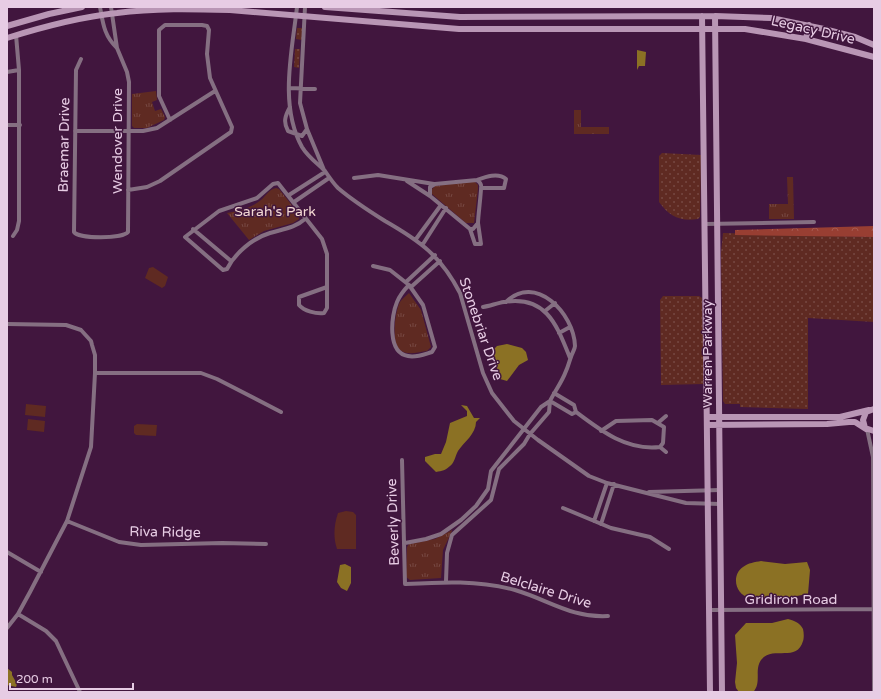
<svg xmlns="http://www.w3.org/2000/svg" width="881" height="699" font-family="'Varela Round',sans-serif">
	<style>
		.grass { fill: url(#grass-dots) }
		.forest { fill: url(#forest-crowns) }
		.park { fill: url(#park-tufts) }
		.pitch { fill: #5f2a22 }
		.water { fill: #8b7124 }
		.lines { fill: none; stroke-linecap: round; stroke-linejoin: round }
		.street { stroke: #856f82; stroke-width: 4 }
		.secondary { stroke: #b996b5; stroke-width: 6 }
		.labels { text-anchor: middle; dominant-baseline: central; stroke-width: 3; stroke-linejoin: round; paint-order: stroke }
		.street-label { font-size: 14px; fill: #e7cce4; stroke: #41163e }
		.park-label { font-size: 14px; fill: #f3d8d3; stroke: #41163e }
	</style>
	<defs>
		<pattern id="grass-dots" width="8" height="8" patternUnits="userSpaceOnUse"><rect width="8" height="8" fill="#5f2a22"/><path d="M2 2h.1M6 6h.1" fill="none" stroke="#764842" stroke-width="1.8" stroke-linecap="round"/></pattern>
		<pattern id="forest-crowns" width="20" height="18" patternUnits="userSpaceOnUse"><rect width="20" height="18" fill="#983e32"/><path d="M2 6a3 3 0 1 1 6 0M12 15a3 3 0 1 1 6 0" fill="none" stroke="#a65950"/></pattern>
		<pattern id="park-tufts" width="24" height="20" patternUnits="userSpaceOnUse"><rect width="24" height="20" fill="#5f2a22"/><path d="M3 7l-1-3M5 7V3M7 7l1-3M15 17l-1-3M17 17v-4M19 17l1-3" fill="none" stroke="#764842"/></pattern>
	</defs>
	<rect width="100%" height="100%" fill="#41163e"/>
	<path class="grass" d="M297 28H303L302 40 296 39Z
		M295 49H300L299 68 294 67Z
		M662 153 701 155 700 217 698 219C680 222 669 216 659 202V156Z
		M723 233 874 237V322L808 318V409L740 407V404H725L723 401 721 253Z
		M663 296H699L702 298 704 384 661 385 660 300Z"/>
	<path class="forest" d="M874 226V237L735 235V230Z"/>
	<path class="park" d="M156 91 157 100 152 102 155 111 161 109 165 117 164 120 147 128H134L132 126V94Z
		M574 110H581V127H609V134H574Z
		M787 177H793L794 219H769V204H788Z
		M474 181 478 185V189L474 223H466L432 194V189L435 186Z
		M276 188 279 189 298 213 299 219 293 223 264 231 249 240 227 213C239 211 251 208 261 200 266 196 269 189 276 188Z
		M409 293 421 310 431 347 427 351C419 352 407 356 400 350 391 343 395 311 400 302 402 299 406 296 409 293Z
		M452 530V531L443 550 441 578 410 580 406 577 407 547 409 544 435 539Z"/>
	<path class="pitch" d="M153 267 168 277 165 286 162 288 145 278 149 268Z
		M26 404 46 406 45 417 25 415Z
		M28 419 45 421 44 432 27 430Z
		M137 424 157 425 156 436 136 435 134 433V426Z
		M346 511 353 512 356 515V549H337C333 537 334 525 338 513Z"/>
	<path class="water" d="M637 50 646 52 645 66H639L637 70Z
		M507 344 522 348 526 352 528 360 519 365 507 381 500 379 492 351 497 346Z
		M461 405 467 406 474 418H480L476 422C476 434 464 442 458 451 455 456 455 462 450 466 446 470 442 471 436 472L425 461V457L435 454H441L446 442 450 423 467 416V411Z
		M761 561 785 564 807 562 810 570 808 594C791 597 767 602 750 598 735 595 731 575 743 567 748 563 755 562 761 561Z
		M345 564 351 567V583L347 591 341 588 337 582 340 565Z
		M788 619C795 621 800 623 803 629 804 633 804 638 803 641 797 663 772 645 761 660 754 670 762 683 753 692H739L736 688 735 682 737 663 735 635 746 623H772Z
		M7 668 12 672V675L17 684 16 687 7 685Z"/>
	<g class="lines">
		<path class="street" d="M100 7C103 23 104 36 117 48
			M297 7C292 52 279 105 302 147 308 157 317 163 325 171 329 177 333 183 338 188 352 200 369 211 385 221 420 241 441 256 460 293L483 373 492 393 514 421 538 440 589 476 607 483 686 503 720 504
			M305 7 300 103 307 129 324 170
			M81 59 76 70 74 232C79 239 122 239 128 232L129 82 127 72 117 48 111 7
			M7 72 19 70
			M290 88 315 89
			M290 107C285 116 283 122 288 131L302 136 307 129
			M7 125H20
			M75 131H143L157 128 215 91
			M354 178 378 175 434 184
			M477 180C479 182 480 182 481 185 482 187 478 216 478 223L473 229H470L430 196V187L435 184Z
			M477 180C485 177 498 172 506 179L504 188H481
			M407 181 430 196
			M128 190 147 187 160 181 231 132 232 127 210 78 207 54 209 30 207 26 202 25H165L159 30V96L170 120
			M289 195 325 172
			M294 202 329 178
			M305 219C295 228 283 229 270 233 253 238 235 253 227 269L223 270 185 237 219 211 257 198 273 184 278 183 322 239 327 254V287
			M705 224 814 222
			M193 229 231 261
			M470 229 475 244H481L478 223
			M13 236 17 230 19 221V70L16 35
			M416 239 441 205
			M423 244 446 208
			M373 266 390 270 409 285
			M406 282 435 255
			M409 285 423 305 435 347 432 352C425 354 416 358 408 356 387 353 391 316 397 302 400 295 404 290 409 285Z
			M327 287V308L324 313C316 314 304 311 299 305V297Z
			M411 287 440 261
			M506 302C535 273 574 313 575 346 575 349 572 353 571 357 569 362 568 367 566 371 562 382 555 391 550 401L572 414 576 412 574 405 554 393
			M483 307C490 306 497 303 504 302 547 295 557 326 570 358
			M545 311 555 303
			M7 324 66 325 81 330 91 341 92 345 95 355V373L91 447 67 521 30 592 18 614 7 628
			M559 333 570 327
			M95 373H201L217 379 281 412
			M576 412C601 431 627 451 660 447L663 443 664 427 652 420 616 421 601 431
			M659 422 666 416
			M867 429 873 457 874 692
			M660 447 666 452
			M402 460 405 584C442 582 478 580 515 590 549 600 571 618 608 616
			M649 492 720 490
			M563 508 611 528 650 537 669 549
			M67 521 119 542 141 545 222 543 266 544
			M594 521 607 483
			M601 524 614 484
			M405 543 426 539 441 534 461 520 476 506 488 489 491 471 541 407 550 401 549 412 530 434 524 444 499 469 491 500 452 535 447 553 446 581
			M7 552 41 572
			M709 610 874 609
			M18 614 46 631 56 641 80 692"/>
		<path class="secondary" d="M325 7 460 17 715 16 771 18 824 29 855 37 874 45
			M702 16 710 692
			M715 16 722 692
			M7 26 49 14 82 7
			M7 38C42 27 80 17 117 13 154 8 193 9 230 10L459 29H745L806 39 874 57
			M806 39 809 25
			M874 409 866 412 863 420 865 428 874 431
			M707 417H840L869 410
			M707 425 827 424 849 422H855L866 429"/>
	</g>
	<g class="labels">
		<g class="street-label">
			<text transform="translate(813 30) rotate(13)">Legacy Drive</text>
			<text transform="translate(117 141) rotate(-90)">Wendover Drive</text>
			<text transform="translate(64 145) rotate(-89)">Braemar Drive</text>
			<text transform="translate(481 329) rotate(71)">Stonebriar Drive</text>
			<text transform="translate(707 354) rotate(-90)">Warren Parkway</text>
			<text transform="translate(393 522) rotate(-92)">Beverly Drive</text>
			<text transform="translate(165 532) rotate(1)">Riva Ridge</text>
			<text transform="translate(546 590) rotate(17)">Belclaire Drive</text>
			<text x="791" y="599">Gridiron Road</text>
		</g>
		<g class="park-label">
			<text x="275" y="211">Sarah's Park</text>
		</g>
	</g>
	<rect width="881" height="699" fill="none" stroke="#e7cce4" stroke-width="16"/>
	<path d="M10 683v6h123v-6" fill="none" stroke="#e7cce4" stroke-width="2"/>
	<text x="16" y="683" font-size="12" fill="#e7cce4" stroke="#41163e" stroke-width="3" paint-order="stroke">200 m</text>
</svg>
